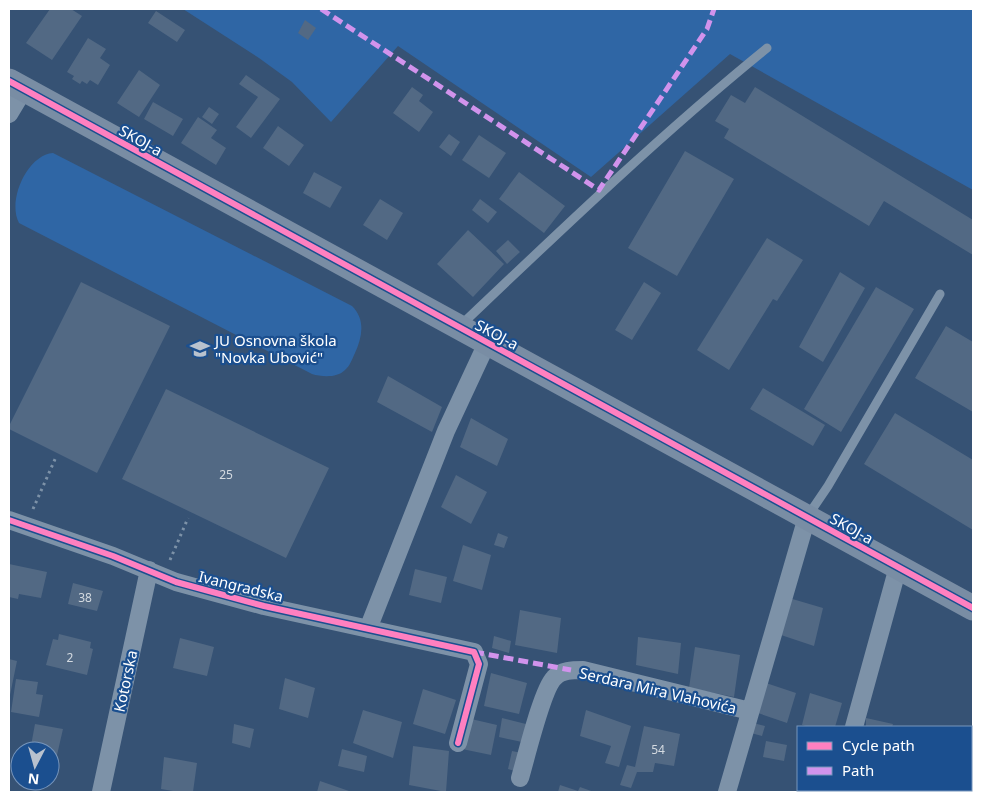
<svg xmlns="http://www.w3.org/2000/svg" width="982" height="801" font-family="'Noto Sans',sans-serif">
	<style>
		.green { fill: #2f66a5 }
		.building { fill: #526984 }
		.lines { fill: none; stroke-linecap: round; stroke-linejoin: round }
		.path { stroke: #7d92a8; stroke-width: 3; stroke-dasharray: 2.5 4; stroke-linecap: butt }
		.service { stroke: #7d92a8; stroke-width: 9 }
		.minor { stroke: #7d92a8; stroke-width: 18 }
		.secondary { stroke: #798da4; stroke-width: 25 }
		.quiet { stroke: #d193ec; stroke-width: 5; stroke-dasharray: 10 5; stroke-linecap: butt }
		.cycleway-casing { stroke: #1b4f8f; stroke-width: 9 }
		.cycleway { stroke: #ff80c0; stroke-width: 6 }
		.labels { text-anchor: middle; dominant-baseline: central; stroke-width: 4.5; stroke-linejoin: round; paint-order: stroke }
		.number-label { font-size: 12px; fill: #d4dae0 }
		.street-label { font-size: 15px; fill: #fff; stroke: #1b4f8f }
		.poi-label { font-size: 15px; fill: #fff; stroke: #1b4f8f; text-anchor: start }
	</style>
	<rect width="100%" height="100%" fill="#365274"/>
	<path class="green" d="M183 9H973V190L730 54 591 177 398 46 331 122 292 82 259 58Z
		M53 153 352 306C366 320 362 337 355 353 352 359 350 366 345 370 337 378 322 377 312 374L19 223C7 201 27 155 53 153Z"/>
	<path class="building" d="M50 9H71L82 16 52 60 26 43Z
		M156 11 185 30 177 42 148 23Z
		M305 20 316 28 308 40 298 33Z
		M88 38 106 49 100 58 110 65 98 85 90 80 87 84 82 81 80 84 72 79 74 76 67 72Z
		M139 70 160 85 139 117 117 103Z
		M246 75 280 99 251 138 236 127 258 97 239 84Z
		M412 87 423 95 419 101 433 112 419 132 393 113Z
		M755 87 973 220V255L884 201 869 226 724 138 729 129 715 121 731 95 745 103Z
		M153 102 183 119 173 136 144 119Z
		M209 107 219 114 212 124 202 117Z
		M198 117 217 130 211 138 226 148 216 165 181 143Z
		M278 126 304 145 289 166 263 148Z
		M449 134 460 142 451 156 439 147Z
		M479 135 506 153 489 178 462 160Z
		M685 151 734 179 677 276 628 248Z
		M314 172 342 187 330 208 303 193Z
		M519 172 565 206 544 233 499 199Z
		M380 199 403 213 387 240 363 225Z
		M480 199 497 212 488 223 472 210Z
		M468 230 504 264 473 297 437 264Z
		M767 238 803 260 777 301 773 299 729 370 697 350Z
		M508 240 520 252 507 264 496 251Z
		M840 272 865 288 823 362 799 347Z
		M81 282 170 326 97 473 9 429V426Z
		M644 282 661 293 632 340 615 330Z
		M876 287 914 309 841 432 804 409Z
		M946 326 973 342V412L915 378Z
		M388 376 442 407 432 432 377 402Z
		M763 388 825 425 813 446 750 409Z
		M166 389 329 468 286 558 122 479Z
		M895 413 973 460V530L864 464Z
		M471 418 508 439 497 466 460 447Z
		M456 475 487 492 471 524 441 507Z
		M498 533 508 537 504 548 494 545Z
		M463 545 491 555 482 590 453 581Z
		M9 564 47 572 41 598 19 594 18 599 9 597Z
		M415 569 447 577 441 603 409 595Z
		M73 583 103 591 97 611 68 604Z
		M789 598 823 608 814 646 781 635Z
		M520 610 561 618 557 653 515 645Z
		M59 634 91 642 90 648 93 649 87 675 46 665 53 639 58 640Z
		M494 636 511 641 509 653 492 648Z
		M638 637 681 643 678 674 636 665Z
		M180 638 214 647 207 676 173 668Z
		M695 647 740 655 734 697 689 688Z
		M9 659 17 661 10 695H9Z
		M491 673 527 683 519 714 484 706Z
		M285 678 315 688 308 718 279 709Z
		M16 679 38 682 36 694 43 695 39 717 11 712Z
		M766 683 796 693 787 723 758 713Z
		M423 689 456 700 445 734 413 724Z
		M810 693 842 703 835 727H809L802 725Z
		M363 710 402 722 393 758 353 743Z
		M586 710 631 726 619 767 605 763 611 746 580 736Z
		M467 718 497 725 491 755 462 749Z
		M502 718 526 724 522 742 499 737Z
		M866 718 893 724 892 727H866Z
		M753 723 765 726 762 736 751 733Z
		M35 724 63 729 57 755 50 754V751H30Z
		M234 724 254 729 250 748 232 743Z
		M644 726 680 734 674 766 655 763 653 772H637L631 788 620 785 627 765 635 767Z
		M766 741 787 745 784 761 763 757Z
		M413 746 449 751 446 792 409 785Z
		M342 749 367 756 364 772 338 766Z
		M512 751 522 753 518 772 508 769Z
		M164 757 197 763 193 792H179L161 789Z
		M320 781 349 791V792H317Z
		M560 785 578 791 580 787 594 792H558Z
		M846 790H863L870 792H846Z"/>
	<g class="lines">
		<path class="path" d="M33 509 56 457
			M170 560 188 518"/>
		<path class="service" d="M460 326C560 231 660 135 767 48
			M807 517 828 486 940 294"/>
		<path class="minor" d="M9 114 24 89
			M9 520 113 556 176 582 264 606 474 652 479 664 458 743
			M368 629 446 431 487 343
			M854 727 898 567
			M520 778C526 758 542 690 554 678 561 670 573 670 583 670L750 711
			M101 792 149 570
			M727 792 807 517
			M836 792 837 790"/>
		<path class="secondary" d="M9 81 973 608"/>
		<path class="quiet" d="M321 9 599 190 707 29 714 9
			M474 652 571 670"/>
		<defs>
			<path id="cycleway" d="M9 81 973 608
				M9 520 113 556 176 582 264 606 474 652 479 664 458 743"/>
		</defs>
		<use href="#cycleway" class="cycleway-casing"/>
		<use href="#cycleway" class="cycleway"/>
	</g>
	<defs>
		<symbol id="school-bare" viewBox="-9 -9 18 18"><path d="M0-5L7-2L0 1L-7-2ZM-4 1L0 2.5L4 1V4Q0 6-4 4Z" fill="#b9c2ce" stroke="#1b4f8f" stroke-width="2.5" paint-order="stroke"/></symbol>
	</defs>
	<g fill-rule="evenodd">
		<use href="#school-bare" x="186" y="335" width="28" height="28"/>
	</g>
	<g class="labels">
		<g class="number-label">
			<text x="226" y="474">25</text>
			<text x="85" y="597">38</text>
			<text x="70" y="657">2</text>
			<text x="658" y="749">54</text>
		</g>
		<g class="street-label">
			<text transform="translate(141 140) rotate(29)">SKOJ-a</text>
			<text transform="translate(497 334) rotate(28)">SKOJ-a</text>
			<text transform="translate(852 528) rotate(29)">SKOJ-a</text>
			<text transform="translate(241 586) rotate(14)">Ivangradska</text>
			<text transform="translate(125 681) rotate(-78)">Kotorska</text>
			<text transform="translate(658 690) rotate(13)">Serdara Mira Vlahovića</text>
		</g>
		<g class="poi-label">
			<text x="215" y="340">JU Osnovna škola<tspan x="215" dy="17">"Novka Ubović"</tspan></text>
		</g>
	</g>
	<rect width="982" height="801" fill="none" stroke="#ffffff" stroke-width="20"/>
	<rect x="797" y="726" width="175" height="65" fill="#1b4f8f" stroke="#7695bc"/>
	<rect x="807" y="742" width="25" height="8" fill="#ff80c0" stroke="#7695bc"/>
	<text x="842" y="751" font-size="15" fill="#ffffff">Cycle path</text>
	<rect x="807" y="767" width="25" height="8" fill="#d193ec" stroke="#7695bc"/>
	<text x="842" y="776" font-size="15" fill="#ffffff">Path</text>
	<g transform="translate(35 766) rotate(186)"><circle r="24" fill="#1b4f8f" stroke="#7695bc"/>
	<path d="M0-4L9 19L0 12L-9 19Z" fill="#b9c2ce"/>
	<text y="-8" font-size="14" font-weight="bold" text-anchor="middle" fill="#ffffff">N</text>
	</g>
</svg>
